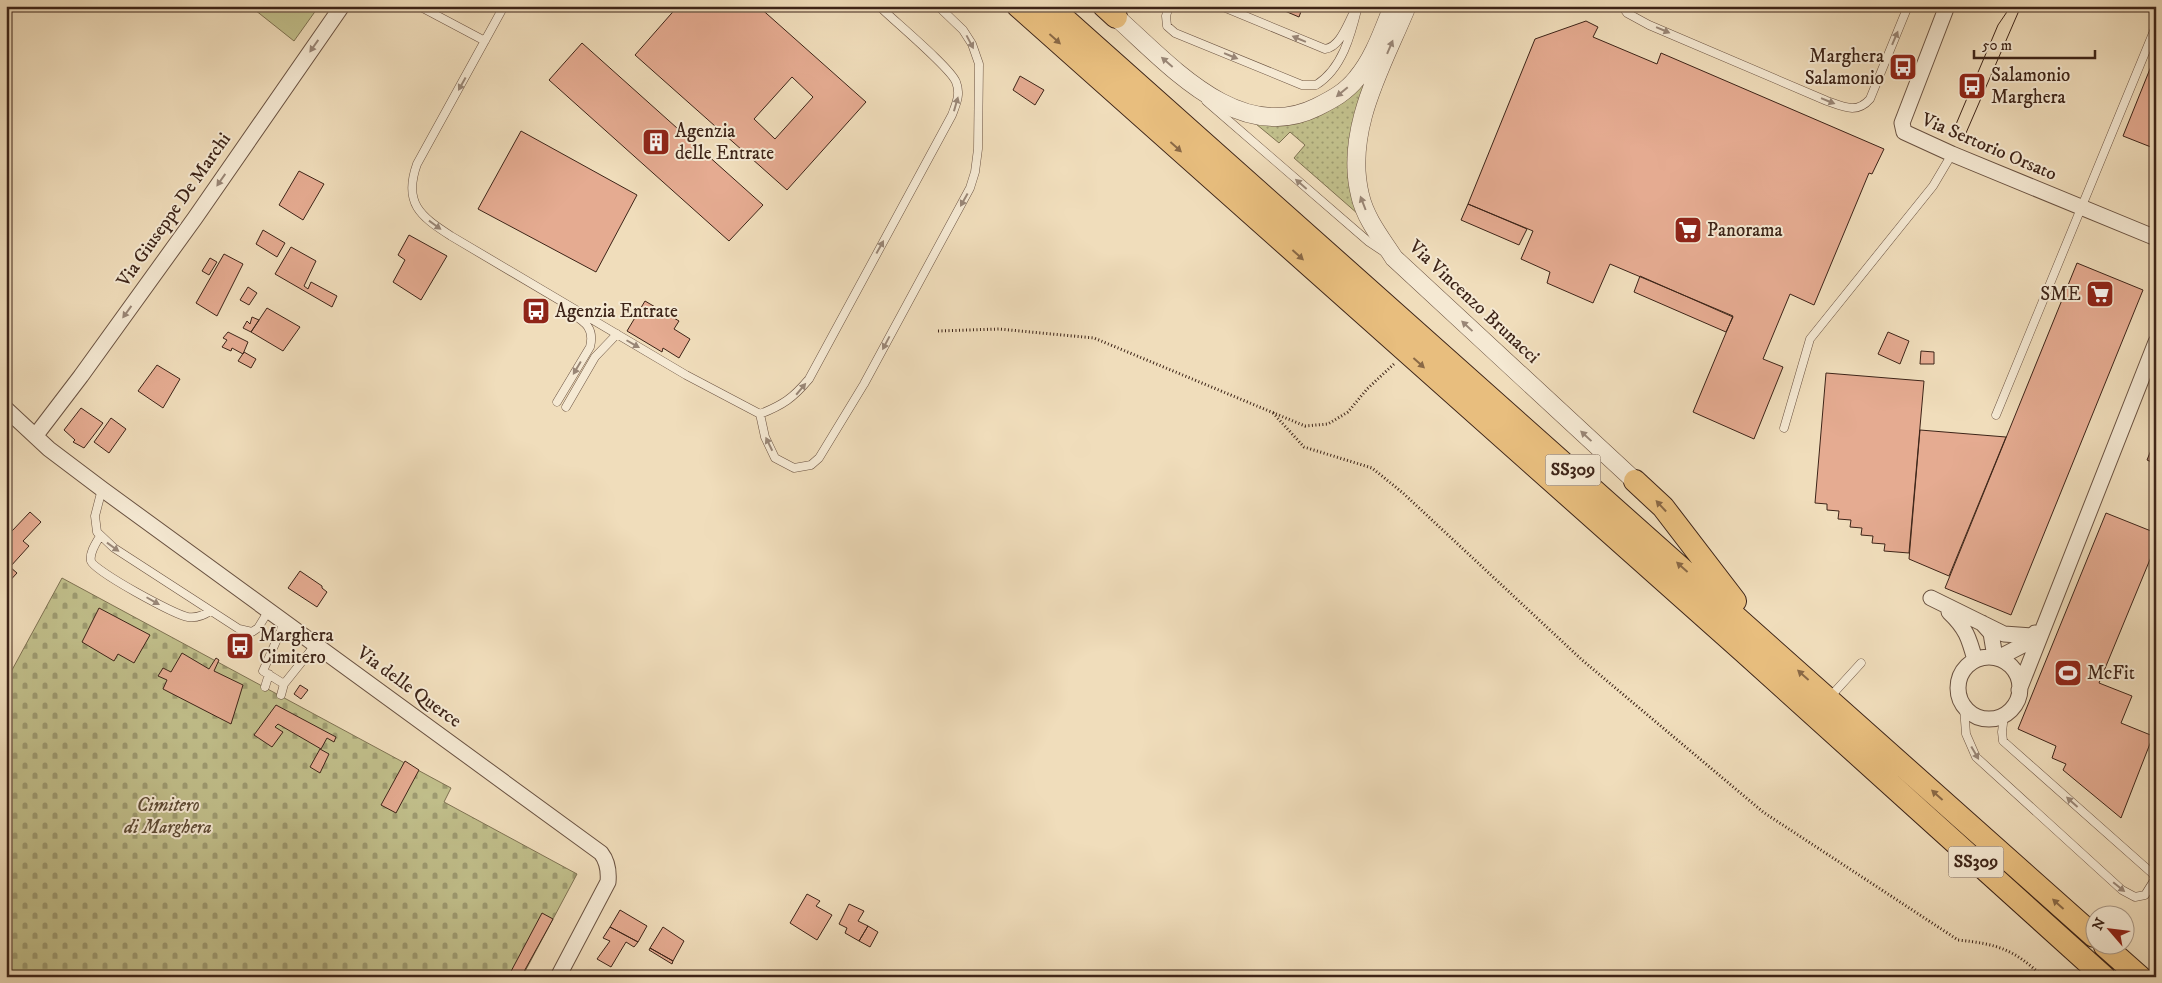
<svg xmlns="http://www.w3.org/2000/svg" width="2162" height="983" font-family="'IM FELL DW Pica',serif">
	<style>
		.grass { fill: url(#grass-dots); stroke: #7f7252 }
		.cemetery { fill: url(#cemetery-stones); stroke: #7f7252 }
		.park { fill: #c1bf8b; stroke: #7f7252 }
		.building { fill: #e5ab91; stroke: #3d2418; fill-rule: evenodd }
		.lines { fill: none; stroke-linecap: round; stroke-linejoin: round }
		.service-casing { stroke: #6a5241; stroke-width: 9 }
		.minor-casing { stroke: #6a5241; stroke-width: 17 }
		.tertiary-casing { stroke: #6a5241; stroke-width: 19 }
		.primary-casing { stroke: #3d2418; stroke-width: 24 }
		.path { stroke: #3d2418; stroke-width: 3; stroke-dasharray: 1 2.5; stroke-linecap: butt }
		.service { stroke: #f5e9d3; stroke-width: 8 }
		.minor { stroke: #f5e9d3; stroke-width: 15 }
		.tertiary { stroke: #f5e9d3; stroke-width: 18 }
		.primary { stroke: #e8be7e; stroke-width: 22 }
		.tram { stroke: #3d2418; stroke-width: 1 }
		.oneway { fill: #998676 }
		.oneway2 { fill: #8a6946 }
		.labels { text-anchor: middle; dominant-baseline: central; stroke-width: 4; stroke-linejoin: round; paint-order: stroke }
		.shield { fill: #f5e9d3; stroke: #745f50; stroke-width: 1 }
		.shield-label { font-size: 18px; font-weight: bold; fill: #3d2418 }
		.poi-label { font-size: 19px; fill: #3d2418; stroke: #f5e9d3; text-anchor: start }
		.street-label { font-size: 19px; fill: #3d2418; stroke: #f5e9d3 }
		.park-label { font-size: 19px; font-style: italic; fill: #5e4b35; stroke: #f5e9d3 }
	</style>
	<defs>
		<pattern id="grass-dots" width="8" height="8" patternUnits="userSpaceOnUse" patternTransform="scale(1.25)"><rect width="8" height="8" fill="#c1bf8b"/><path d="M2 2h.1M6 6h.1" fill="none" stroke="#9e9b71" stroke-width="1.8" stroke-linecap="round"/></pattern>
		<pattern id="cemetery-stones" width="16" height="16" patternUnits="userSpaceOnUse" patternTransform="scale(1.25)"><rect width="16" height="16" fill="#c1bf8b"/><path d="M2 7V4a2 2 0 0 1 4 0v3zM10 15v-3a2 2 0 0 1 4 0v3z" fill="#9e9b71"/></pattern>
	</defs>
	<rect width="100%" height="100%" fill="#f0ddbb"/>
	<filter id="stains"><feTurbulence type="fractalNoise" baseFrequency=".004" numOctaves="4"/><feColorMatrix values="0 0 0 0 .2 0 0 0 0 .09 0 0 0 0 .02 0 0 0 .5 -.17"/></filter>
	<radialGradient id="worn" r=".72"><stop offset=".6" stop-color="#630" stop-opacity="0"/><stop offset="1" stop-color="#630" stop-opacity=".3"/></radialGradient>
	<path class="grass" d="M1365 81 1366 82 1358 214 1294 158 1305 145 1290 132 1279 143 1256 124Z"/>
	<path class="cemetery" d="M62 578 451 788 444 802 577 874 522 977H6V681Z"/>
	<path class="park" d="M250 6H319L294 41Z"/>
	<path class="building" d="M678 6H758L866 102 787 190 635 55ZM792 77 813 97 775 139 754 119Z
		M1273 6H1303L1299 17Z
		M1586 21 1598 27 1593 37 1657 64 1661 53 1884 149 1872 174 1869 173 1814 305 1790 294 1763 359 1783 367 1754 439 1693 412 1733 316 1610 264 1593 303 1547 283 1550 272 1521 259 1533 231 1468 204 1535 39Z
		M582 43 763 205 729 241 549 80Z
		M2156 54V149L2123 136Z
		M1020 76 1044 90 1035 105 1013 90Z
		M521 131 637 195 596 272 478 209Z
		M299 171 324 184 303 220 279 205Z
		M1468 204 1527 229 1519 245 1461 220Z
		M263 230 285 243 277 257 256 244Z
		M409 235 447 256 421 300 393 282 405 260 398 255Z
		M291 247 316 261 304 286 308 289 311 282 337 296 332 307 275 274Z
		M224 254 243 264 217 316 196 303Z
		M210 258 217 262 209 275 202 271Z
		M2077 263 2143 290 2011 615 1945 588Z
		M1640 276 1733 317 1726 332 1634 292Z
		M248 287 257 293 249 305 240 300Z
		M645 301 679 321 674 329 690 339 679 358 663 348 662 352 627 331Z
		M267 308 300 327 283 351 251 332Z
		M252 317 259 320 251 332 243 328 247 321 250 324Z
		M228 332 248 342 243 354 232 348 231 351 222 347 227 340 223 338Z
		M1888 332 1909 341 1900 364 1878 354Z
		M1921 351 1934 352V364H1920Z
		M244 352 256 359 251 368 238 361Z
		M157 365 180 379 163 408 138 391Z
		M1826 373 1924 381 1909 553 1884 551 1885 544 1872 543 1873 536 1861 535 1862 528 1850 527 1851 520 1838 519 1839 511 1827 510V504L1815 503Z
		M81 408 103 423 84 448 73 442 75 440 64 430Z
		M111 418 126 429 109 453 94 442Z
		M1920 430 2006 437 1949 576 1909 559Z
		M2156 438V464L2147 460Z
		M30 512 41 522 23 541 29 546 10 567 17 573 6 585V532L9 529 12 531Z
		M2106 513 2156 533V545L2099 683 2132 696 2121 723 2153 736 2121 818 2063 770 2066 764 2052 758 2056 746 2018 729Z
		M300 571 322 586V588L327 592 317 607 288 588Z
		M99 608 150 635 134 663 118 654 114 661 82 642Z
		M182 653 209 669 216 658 219 660 214 671 243 685 231 724 163 689 167 680 158 676 163 668 171 672Z
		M300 685 308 690 301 699 294 694Z
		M276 705 336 737 334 742 327 738 321 749 278 724 275 727 283 732 272 747 254 735Z
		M320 749 329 754 320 773 310 767Z
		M405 761 419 770 396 813 381 805Z
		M807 894 820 901 816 906 832 915 817 940 790 923Z
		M849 904 864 911 858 921 868 926 859 941 845 933 847 928 839 924Z
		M620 910 647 926 638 942 610 927Z
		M542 913 553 919 521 977H508Z
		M868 926 878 932 870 947 859 941Z
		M610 927 638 942 634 947 626 942 611 967 597 959 610 941 603 938Z
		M663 927 684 941 673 961 650 948Z
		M650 948 673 961 672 964 649 950Z"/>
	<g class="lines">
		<defs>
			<path id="service" d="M419 6 485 41
				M504 6 417 164C403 203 420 216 451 236L686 375 760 414C783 405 793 398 809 379L952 115C956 104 961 94 956 82 951 68 893 20 879 6
				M1169 6 1166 16 1167 26 1175 33 1302 85H1316C1342 69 1351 35 1358 6
				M1221 6 1325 49C1340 47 1347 25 1354 12
				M1622 6 1627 13 1649 25 1827 101C1844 107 1857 114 1870 99L1908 6
				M1206 101 1369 242 1384 252
				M557 402 590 347C596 323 579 320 562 307
				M566 407 595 357 617 334
				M760 414 765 437 775 458 794 468 811 465 819 458 864 384 970 188 975 172 978 149 979 64 972 44 963 30 938 6
				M1996 415 2156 26
				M1784 428 1810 339 1933 186 1952 154
				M102 489 95 516 97 532 114 548 239 629 252 632 258 628 269 610
				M100 536C96 543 89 553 91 561 94 571 175 615 188 617 196 618 203 616 210 611
				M285 621 263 671 284 684 316 644
				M265 687 269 674
				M281 695 284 684
				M1830 697 1861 663
				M1964 707 1966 734 1976 757 2122 890 2135 897 2145 895 2155 879 2153 874 2003 741 2002 732 2004 715"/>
			<path id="minor" d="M1947 6 1902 123 1904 132 1952 154 2156 238
				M6 409 49 449 102 489 601 853C608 862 609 871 608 882L558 977
				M36 435 81 376 195 218 342 6
				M1931 598 2004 634 2032 636
				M1949 612C1966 628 1969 638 1975 660
				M1982 623 1991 633 1995 657
				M1958 688a31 31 0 1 1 62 0a31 31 0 1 1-62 0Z
				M1998 658 2025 644 2035 633
				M2019 690 2156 342"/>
			<path id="tertiary" d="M1407 6C1383 65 1344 129 1360 195 1365 218 1381 238 1394 258L1635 481
				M1116 17C1169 64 1239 146 1317 107 1333 99 1346 92 1357 78 1374 58 1383 30 1393 6"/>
			<path id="primary" d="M1018 6 1743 651 2104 977
				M1050 6 2094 936
				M1104 6 1116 17
				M1635 481 1663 507 1735 601
				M2105 946 2140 977"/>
		</defs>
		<use href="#service" class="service-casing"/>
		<use href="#minor" class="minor-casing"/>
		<use href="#tertiary" class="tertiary-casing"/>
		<use href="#primary" class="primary-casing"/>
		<path class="path" d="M938 331 999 329 1094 338 1305 426 1328 424 1348 412 1367 389 1394 364
			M1273 413 1304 447 1372 468 1403 493 1581 659 1763 812 1958 940C1997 944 2014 949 2043 977"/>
		<use href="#service" class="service"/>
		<use href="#minor" class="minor"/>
		<use href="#tertiary" class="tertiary"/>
		<use href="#primary" class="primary"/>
		<path class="tram" d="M1954 129 1998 25 2011 6
			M1966 133 2021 6"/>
	</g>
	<defs><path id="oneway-solid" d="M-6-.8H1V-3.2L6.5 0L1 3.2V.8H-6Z" transform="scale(1.25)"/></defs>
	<g class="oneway">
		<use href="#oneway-solid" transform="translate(1663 30) rotate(23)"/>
		<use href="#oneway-solid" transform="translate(1895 38) rotate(-67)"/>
		<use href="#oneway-solid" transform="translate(1299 39) rotate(-157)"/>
		<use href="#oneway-solid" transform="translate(970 42) rotate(62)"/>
		<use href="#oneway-solid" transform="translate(314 46) rotate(125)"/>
		<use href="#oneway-solid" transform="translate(1390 47) rotate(-67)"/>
		<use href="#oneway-solid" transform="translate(1231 56) rotate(22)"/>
		<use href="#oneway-solid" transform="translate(1167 62) rotate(-139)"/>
		<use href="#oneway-solid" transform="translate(462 84) rotate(119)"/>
		<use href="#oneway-solid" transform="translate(1342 92) rotate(140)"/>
		<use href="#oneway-solid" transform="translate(1828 101) rotate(22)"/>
		<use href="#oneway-solid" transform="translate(956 104) rotate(-74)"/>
		<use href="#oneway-solid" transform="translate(221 180) rotate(125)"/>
		<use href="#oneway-solid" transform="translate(1301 184) rotate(-139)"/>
		<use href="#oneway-solid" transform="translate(964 200) rotate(119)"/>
		<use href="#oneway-solid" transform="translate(1363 203) rotate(-111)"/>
		<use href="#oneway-solid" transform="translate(435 225) rotate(36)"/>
		<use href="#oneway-solid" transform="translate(880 247) rotate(-61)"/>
		<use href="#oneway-solid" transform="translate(127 312) rotate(126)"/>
		<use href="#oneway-solid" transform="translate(1467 326) rotate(-137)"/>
		<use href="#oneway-solid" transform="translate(886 343) rotate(118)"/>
		<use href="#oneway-solid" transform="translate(633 344) rotate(30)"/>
		<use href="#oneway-solid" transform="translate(577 368) rotate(121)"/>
		<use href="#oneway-solid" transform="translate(801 389) rotate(-50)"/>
		<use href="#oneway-solid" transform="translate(1586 436) rotate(-137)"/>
		<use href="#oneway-solid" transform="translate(769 444) rotate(-116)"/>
		<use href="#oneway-solid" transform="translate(113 547) rotate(36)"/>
		<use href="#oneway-solid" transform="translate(153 601) rotate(30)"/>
		<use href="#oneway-solid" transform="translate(1975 753) rotate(60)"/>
		<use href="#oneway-solid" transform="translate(2072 802) rotate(-138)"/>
		<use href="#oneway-solid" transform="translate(2119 887) rotate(39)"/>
	</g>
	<g class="oneway2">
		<use href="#oneway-solid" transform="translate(1055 39) rotate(42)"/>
		<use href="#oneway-solid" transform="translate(1176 147) rotate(42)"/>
		<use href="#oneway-solid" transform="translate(1298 255) rotate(42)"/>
		<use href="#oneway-solid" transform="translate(1419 363) rotate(42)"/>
		<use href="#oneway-solid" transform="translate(1661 506) rotate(-133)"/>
		<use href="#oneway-solid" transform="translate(1682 567) rotate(-138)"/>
		<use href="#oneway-solid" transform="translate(1803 675) rotate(-138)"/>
		<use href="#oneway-solid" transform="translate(1937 795) rotate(-138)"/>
		<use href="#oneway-solid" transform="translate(2058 904) rotate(-138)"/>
	</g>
	<defs>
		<symbol id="bus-square" viewBox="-11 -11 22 22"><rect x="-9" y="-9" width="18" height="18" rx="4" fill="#8f2418" stroke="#f5e9d3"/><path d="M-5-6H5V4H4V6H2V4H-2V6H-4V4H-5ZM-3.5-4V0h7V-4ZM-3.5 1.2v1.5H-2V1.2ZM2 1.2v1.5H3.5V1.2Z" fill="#fff"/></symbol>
		<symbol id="building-square" viewBox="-11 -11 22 22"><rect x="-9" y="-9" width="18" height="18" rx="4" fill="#8f2418" stroke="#f5e9d3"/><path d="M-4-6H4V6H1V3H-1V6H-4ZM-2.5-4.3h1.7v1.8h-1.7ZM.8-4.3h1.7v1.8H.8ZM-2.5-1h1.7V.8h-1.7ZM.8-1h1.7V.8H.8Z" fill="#fff"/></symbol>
		<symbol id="supermarket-square" viewBox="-11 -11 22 22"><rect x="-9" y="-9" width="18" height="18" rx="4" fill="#8f2418" stroke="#f5e9d3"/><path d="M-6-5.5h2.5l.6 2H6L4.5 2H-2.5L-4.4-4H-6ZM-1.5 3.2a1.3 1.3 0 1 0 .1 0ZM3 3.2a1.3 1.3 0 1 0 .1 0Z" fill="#fff"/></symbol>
		<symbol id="stadium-square" viewBox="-11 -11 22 22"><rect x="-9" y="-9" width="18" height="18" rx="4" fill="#8f2418" stroke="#f5e9d3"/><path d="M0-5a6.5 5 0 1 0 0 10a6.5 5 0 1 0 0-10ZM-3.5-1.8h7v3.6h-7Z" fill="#fff"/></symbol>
	</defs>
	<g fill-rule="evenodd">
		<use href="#bus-square" x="1887" y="51" width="32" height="32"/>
		<use href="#bus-square" x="1956" y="70" width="32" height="32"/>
		<use href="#building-square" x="640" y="126" width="32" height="32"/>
		<use href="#supermarket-square" x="1672" y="214" width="32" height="32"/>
		<use href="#supermarket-square" x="2084" y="278" width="32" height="32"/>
		<use href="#bus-square" x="520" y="295" width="32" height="32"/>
		<use href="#bus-square" x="224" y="630" width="32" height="32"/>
		<use href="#stadium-square" x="2052" y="657" width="32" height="32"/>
	</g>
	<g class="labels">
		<g class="shield">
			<rect x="1545.5" y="454.5" width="55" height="31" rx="4"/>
			<rect x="1948.5" y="846.5" width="55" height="31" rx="4"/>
		</g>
		<g class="shield-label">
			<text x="1573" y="470">SS309</text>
			<text x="1976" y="862">SS309</text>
		</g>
		<g class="poi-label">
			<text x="1884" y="56" text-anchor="end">Marghera<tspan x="1884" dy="22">Salamonio</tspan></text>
			<text x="1991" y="75">Salamonio<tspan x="1991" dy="22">Marghera</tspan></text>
			<text x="675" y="131">Agenzia<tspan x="675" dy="22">delle Entrate</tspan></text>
			<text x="1707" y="230">Panorama</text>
			<text x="2081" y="294" text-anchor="end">SME</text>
			<text x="555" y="311">Agenzia Entrate</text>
			<text x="259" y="635">Marghera<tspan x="259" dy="22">Cimitero</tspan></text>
			<text x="2087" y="673">McFit</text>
		</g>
		<g class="street-label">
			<text transform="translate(1989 147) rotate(23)">Via Sertorio Orsato</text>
			<text transform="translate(174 210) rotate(-55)">Via Giuseppe De Marchi</text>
			<text transform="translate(1474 302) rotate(43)">Via Vincenzo Brunacci</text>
			<text transform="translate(409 687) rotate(36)">Via delle Querce</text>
		</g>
		<g class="park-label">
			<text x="168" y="805">Cimitero<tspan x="168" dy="22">di Marghera</tspan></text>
		</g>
	</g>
	<rect width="2162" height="983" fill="none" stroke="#f0ddbb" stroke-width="25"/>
	<rect x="8" y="8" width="2147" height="968" fill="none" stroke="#3d2418" stroke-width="2.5"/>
	<rect x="12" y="12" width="2137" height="958" fill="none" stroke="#3d2418"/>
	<g transform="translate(2110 930) rotate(298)"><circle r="24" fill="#f5e9d3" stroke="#ab9a88"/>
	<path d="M0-4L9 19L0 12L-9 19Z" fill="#8f2418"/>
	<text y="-8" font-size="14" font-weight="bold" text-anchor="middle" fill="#3d2418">N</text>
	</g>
	<path d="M1974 50v8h121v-8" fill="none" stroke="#3d2418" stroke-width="2.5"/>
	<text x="1982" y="50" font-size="15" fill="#3d2418" stroke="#f5e9d3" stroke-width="4" paint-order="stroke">50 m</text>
	<rect width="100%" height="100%" filter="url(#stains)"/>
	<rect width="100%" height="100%" fill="url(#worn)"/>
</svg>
